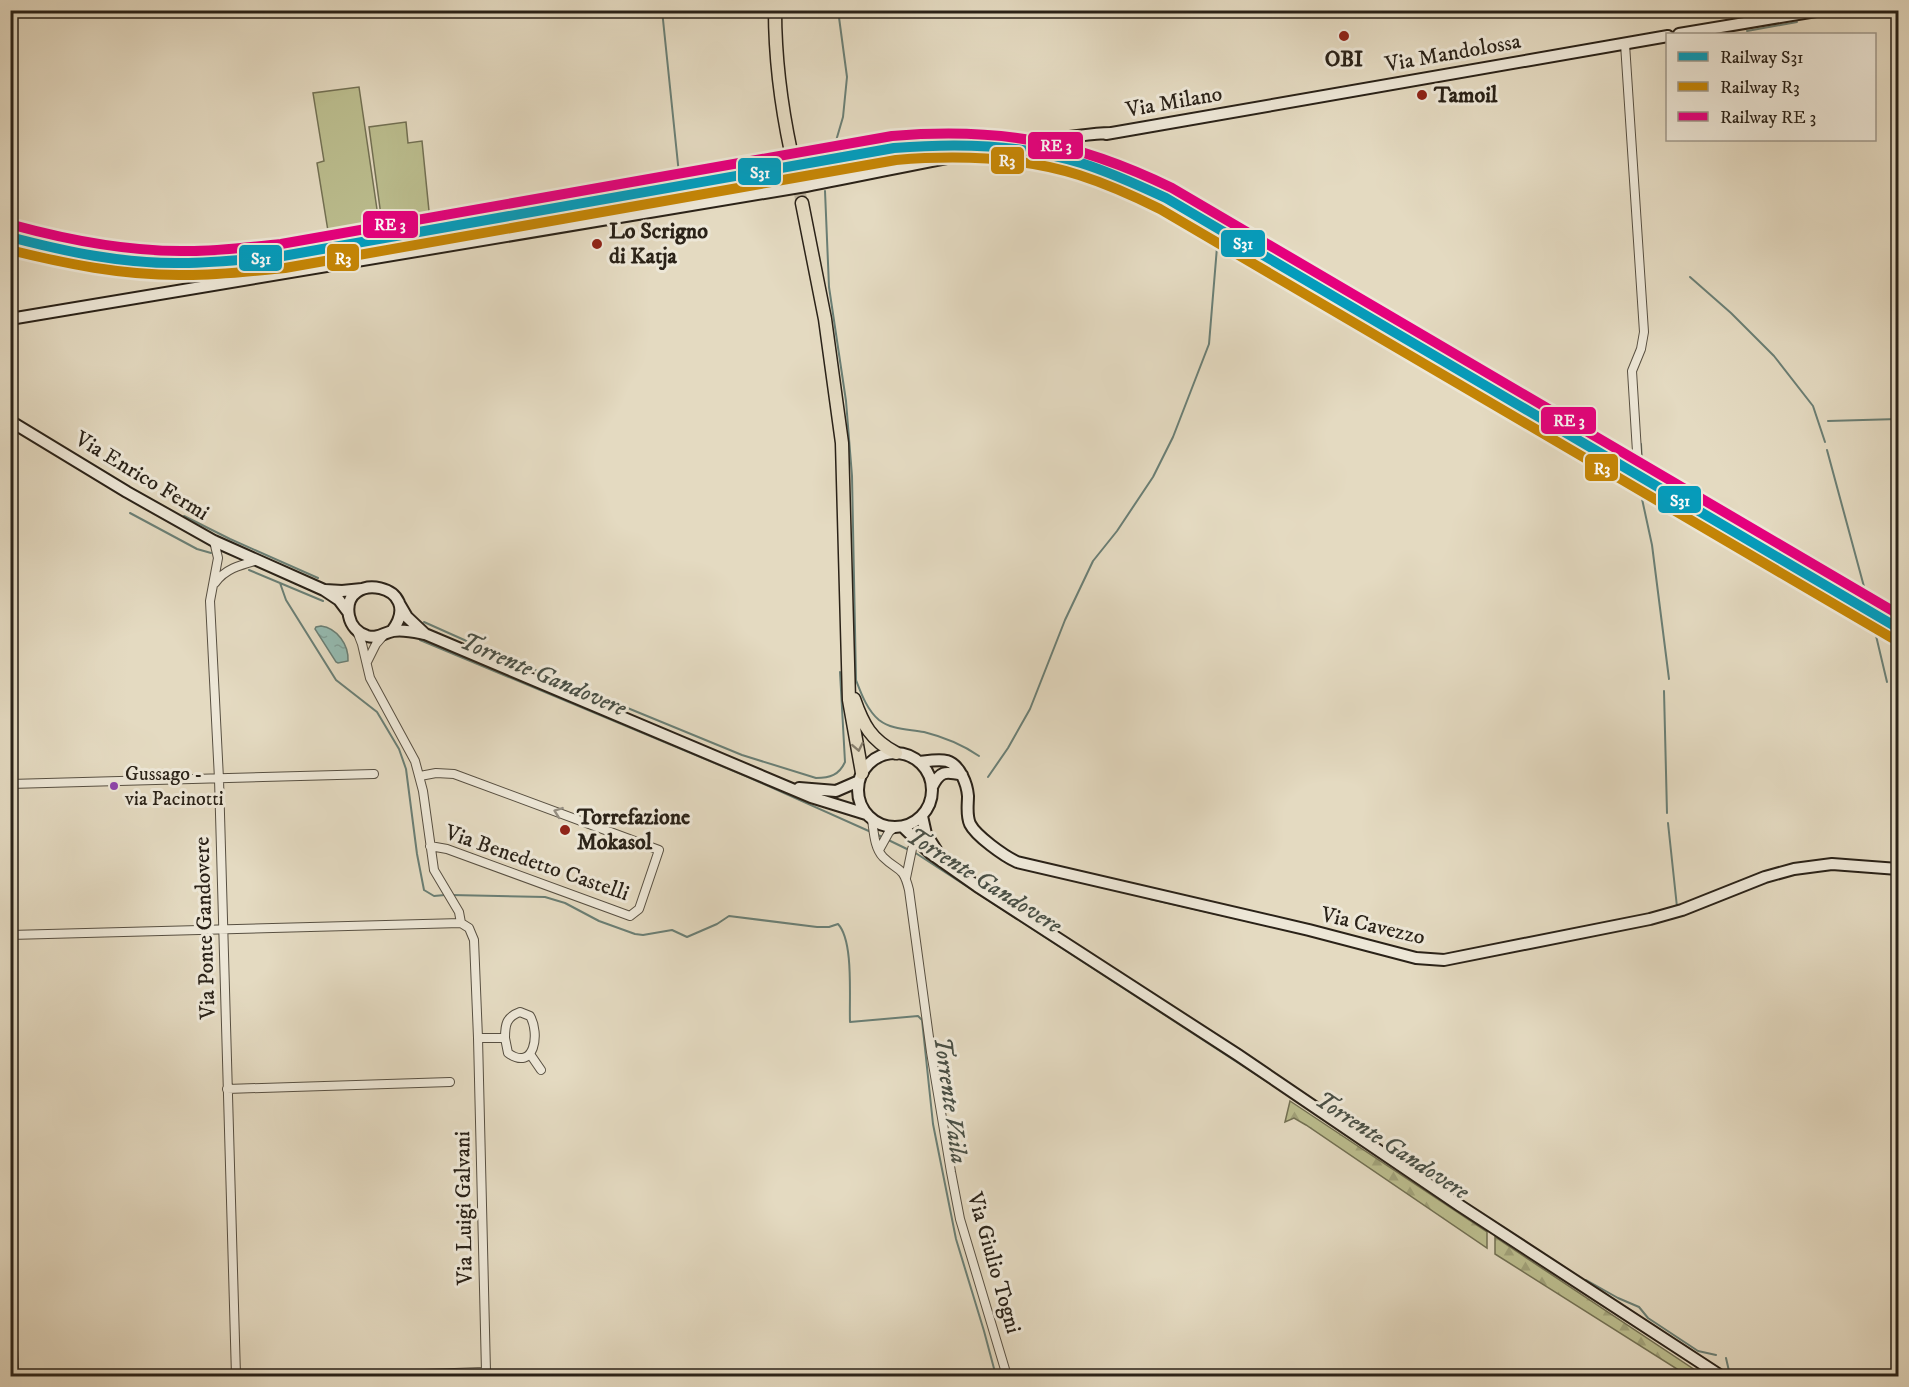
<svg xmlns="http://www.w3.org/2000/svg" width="1909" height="1387" font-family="'IM FELL DW Pica',serif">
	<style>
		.green { fill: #bbbd8e; stroke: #727053; stroke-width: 1.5 }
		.forest { fill: url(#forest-firs); stroke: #727053; stroke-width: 1.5 }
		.water { fill: url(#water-ripples); stroke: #6a7e74; stroke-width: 1.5 }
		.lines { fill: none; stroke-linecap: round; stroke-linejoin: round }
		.stream { stroke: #6a7e74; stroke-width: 2 }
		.primary-tunnel { stroke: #bfb59f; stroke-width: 12; stroke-dasharray: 12 6; stroke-linecap: butt }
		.street-casing { stroke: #585042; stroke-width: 10 }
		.secondary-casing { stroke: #2a2218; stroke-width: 14 }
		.primary-casing { stroke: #2a2218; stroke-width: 15 }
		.street { stroke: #ede7d7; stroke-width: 8 }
		.secondary { stroke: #ede7d7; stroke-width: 10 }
		.primary { stroke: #e4dac1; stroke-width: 12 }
		.rail-1-casing { stroke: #ede7d7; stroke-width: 15 }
		.rail-2-casing { stroke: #ede7d7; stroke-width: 15 }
		.rail-3-casing { stroke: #ede7d7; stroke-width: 15 }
		.rail-1 { stroke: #049cbc; stroke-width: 10 }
		.rail-2 { stroke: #c48506; stroke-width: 10 }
		.rail-3 { stroke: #e5007d; stroke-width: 10 }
		.oneway { stroke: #877e6c }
		.oneway2 { stroke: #958e81 }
		.poi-dot { fill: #8f2418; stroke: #ede7d7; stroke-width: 2 }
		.bus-dot { fill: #8e44ad; stroke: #ede7d7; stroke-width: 2 }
		.labels { text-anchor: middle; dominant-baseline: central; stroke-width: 6; stroke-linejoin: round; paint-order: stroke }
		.bus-label { font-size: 20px; fill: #2a2218; stroke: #ede7d7; text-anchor: start }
		.street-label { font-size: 22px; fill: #2a2218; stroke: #ede7d7 }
		.poi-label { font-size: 22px; font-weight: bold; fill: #2a2218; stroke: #ede7d7; text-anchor: start }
		.water-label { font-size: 24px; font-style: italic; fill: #4a5046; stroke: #ede7d7 }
		.line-badge { stroke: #ede7d7; stroke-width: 2 }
		.badge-label { font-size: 16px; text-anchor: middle; font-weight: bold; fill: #fff }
	</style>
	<defs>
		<pattern id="forest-firs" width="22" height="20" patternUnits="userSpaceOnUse" patternTransform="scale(1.5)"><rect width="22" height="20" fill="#bbbd8e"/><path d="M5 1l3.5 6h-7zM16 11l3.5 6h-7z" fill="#a1a27a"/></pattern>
		<pattern id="water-ripples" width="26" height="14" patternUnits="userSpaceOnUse" patternTransform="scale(1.5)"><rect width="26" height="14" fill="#95bbb1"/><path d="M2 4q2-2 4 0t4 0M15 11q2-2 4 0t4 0" fill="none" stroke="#81a098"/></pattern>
	</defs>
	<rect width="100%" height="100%" fill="#e4dac1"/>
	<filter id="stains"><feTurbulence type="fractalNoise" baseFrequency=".00333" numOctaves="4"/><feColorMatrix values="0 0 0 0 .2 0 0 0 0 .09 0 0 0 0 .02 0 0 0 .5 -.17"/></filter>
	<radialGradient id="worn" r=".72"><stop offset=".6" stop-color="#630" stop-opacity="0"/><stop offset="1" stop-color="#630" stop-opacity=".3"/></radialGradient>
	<path class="green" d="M359 87 379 223 328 231 317 163 324 161 313 93Z
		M406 122 408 143 422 141 429 211 424 215 382 223 369 127Z
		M593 1372V1376H492V1374Z"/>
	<path class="forest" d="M1290 1101 1487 1232V1248L1306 1125 1294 1118 1285 1122Z
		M1495 1237 1704 1376H1688L1495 1254Z"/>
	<path class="water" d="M321 626C337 628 349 645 348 661L338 663 336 662 315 629 316 627Z"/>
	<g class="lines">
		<path class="stream" d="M662 10 679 174
			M1747 31 1797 22
			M833 151 843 117 847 77 838 10
			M825 191 829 287 846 401 852 476 856 680C861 693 867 710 879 720 892 730 908 729 924 732 944 737 963 745 979 756
			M555 215 682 194
			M1690 277 1731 313 1774 356 1813 406 1825 442
			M1828 421 1898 419
			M1641 444 1642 464
			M1827 450 1866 594
			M1639 485 1652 545 1669 679
			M130 513 197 549 211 553
			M184 516 230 539 318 578
			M249 570 323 601
			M280 583 286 600 336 680 377 712 399 749 406 769 417 854 424 890 434 896 445 895
			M1873 596 1898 611
			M424 622 489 651 742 755 816 778C830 778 839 775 845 762L840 672
			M1873 623 1887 682
			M420 640 748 777 871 832
			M1664 691 1667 813
			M988 777 1008 748 1030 709 1065 620 1093 561 1117 531 1153 477 1173 437 1209 344 1218 235
			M1668 823 1677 907
			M876 834 909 850
			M914 852 1274 1086
			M1824 870H1836
			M451 895 545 897 565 903 599 921 635 934 643 935 672 930 687 937 717 924 729 916 817 927H829L838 924C854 941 849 998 850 1022L918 1016 922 1020 933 1124 956 1239 984 1331 996 1376
			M1150 899 1313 936
			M1648 925 1666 920
			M1586 1280 1618 1298 1639 1307 1648 1318 1698 1351 1716 1355
			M1651 1336 1711 1376
			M1726 1358 1729 1371 1736 1376"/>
		<path class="primary-tunnel" d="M791 152 802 203"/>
		<defs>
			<path id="street" d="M1625 44 1644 332 1641 349 1632 371 1638 468 1898 621
				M10 227 106 249 182 254 251 250 432 218
				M214 541 218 558 210 601 219 779 236 1376
				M215 583C225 569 240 565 255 561
				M357 631 362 644 370 678 415 761 423 791 434 870 459 912 461 923
				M367 662 376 644 383 636
				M420 776 436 773 454 774 659 850 639 909 630 916 447 849 430 846
				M10 784 374 774
				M872 820C874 832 874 847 883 857 898 872 903 865 909 890L931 1052 951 1172 960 1219 1007 1376
				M879 850 889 832 894 828
				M906 878 912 849
				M10 935 461 923 469 928 474 940 478 1038 486 1372 361 1376
				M478 1038H505L508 1053C535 1072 540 1033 530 1016L520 1012C506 1017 505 1025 505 1038
				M530 1054 541 1070
				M227 1089 450 1082"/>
			<path id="secondary" d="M1679 34 1822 10
				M1106 134 1668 36
				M10 319 806 186C874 173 942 158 1011 146 1044 141 1077 134 1111 133
				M10 421 127 492 214 541 324 590 339 600 348 612
				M325 590 342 591 362 589
				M400 605 407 617 425 634
				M392 631C427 584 340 569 349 616 351 626 358 633 367 636 378 639 383 633 393 631 403 629 415 632 425 634L811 797 866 814
				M858 790a37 37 0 1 1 74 0a37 37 0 1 1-74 0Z
				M919 762C928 761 939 759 947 761 960 765 967 784 968 796 968 805 966 815 970 824 976 836 1004 856 1017 862L1309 930 1416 958 1444 960 1650 919 1682 910 1765 877 1794 869 1832 864 1898 869
				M932 787C940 771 945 771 962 775
				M799 788 836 791 859 781
				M922 816 926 834 940 856
				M903 827 930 853 977 886 1238 1055 1459 1205 1721 1376
				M10 1323 12 1376"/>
			<path id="primary" d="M775 10C775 59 781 105 791 152
				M802 203 825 319 842 443 849 700 862 773
				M854 699C863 725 871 740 896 753"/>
		</defs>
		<use href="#street" class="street-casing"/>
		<use href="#secondary" class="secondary-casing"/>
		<use href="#primary" class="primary-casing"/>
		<use href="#street" class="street"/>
		<use href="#secondary" class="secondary"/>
		<use href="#primary" class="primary"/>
		<defs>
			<path id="rail-1" d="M10 237C67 252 124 264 182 263 216 263 249 259 283 256L894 148C957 143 1020 144 1081 163 1110 172 1138 185 1166 198L1898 628"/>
			<path id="rail-2" d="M10 250C66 264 122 275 179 275 215 276 250 271 285 268L896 160C957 155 1020 156 1079 175 1107 184 1134 196 1160 209L1892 638"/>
			<path id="rail-3" d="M13 225C68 240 124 251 181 251 214 252 248 247 281 244L892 136C999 127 1075 141 1172 188L1898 614"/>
		</defs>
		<use href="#rail-1" class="rail-1-casing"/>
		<use href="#rail-2" class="rail-2-casing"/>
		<use href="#rail-3" class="rail-3-casing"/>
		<use href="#rail-1" class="rail-1"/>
		<use href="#rail-2" class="rail-2"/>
		<use href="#rail-3" class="rail-3"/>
	</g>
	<defs><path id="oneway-chevron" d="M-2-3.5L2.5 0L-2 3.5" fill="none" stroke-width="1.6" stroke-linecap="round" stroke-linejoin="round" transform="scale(1.5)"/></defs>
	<use class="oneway" href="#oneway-chevron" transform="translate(858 747) rotate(79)"/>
	<use class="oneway2" href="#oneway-chevron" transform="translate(558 812) rotate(-160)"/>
	<g class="poi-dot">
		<circle cx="1344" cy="36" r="6"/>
		<circle cx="1422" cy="95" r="6"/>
		<circle cx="597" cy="244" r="6"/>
		<circle cx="565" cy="830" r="6"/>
	</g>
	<circle class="bus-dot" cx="114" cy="786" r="5"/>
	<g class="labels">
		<g class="bus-label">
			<text x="125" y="774">Gussago -<tspan x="125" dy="25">via Pacinotti</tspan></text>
		</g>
		<g class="street-label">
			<text transform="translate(1453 53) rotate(-10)">Via Mandolossa</text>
			<text transform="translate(1174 102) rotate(-10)">Via Milano</text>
			<text transform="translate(142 476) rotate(31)">Via Enrico Fermi</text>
			<text transform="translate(537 863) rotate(19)">Via Benedetto Castelli</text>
			<text transform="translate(1373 926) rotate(13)">Via Cavezzo</text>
			<text transform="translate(205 928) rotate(-92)">Via Ponte Gandovere</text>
			<text transform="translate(464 1208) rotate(-91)">Via Luigi Galvani</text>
			<text transform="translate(994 1263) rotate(74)">Via Giulio Togni</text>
		</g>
		<g class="poi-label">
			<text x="1344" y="59" text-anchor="middle">OBI</text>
			<text x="1434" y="95">Tamoil</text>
			<text x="609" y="231">Lo Scrigno<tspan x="609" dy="25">di Katja</tspan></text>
			<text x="577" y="817">Torrefazione<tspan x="577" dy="25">Mokasol</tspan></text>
		</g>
		<g class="water-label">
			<text transform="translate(543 675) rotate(23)">Torrente Gandovere</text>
			<text transform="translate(984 881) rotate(32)">Torrente Gandovere</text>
			<text transform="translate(950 1100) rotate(82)">Torrente Vaila</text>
			<text transform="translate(1392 1146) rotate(33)">Torrente Gandovere</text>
		</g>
	</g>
	<g class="line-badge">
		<rect x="1027" y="131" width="57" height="29" rx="6" fill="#e5007d"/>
		<rect x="990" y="146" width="35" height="29" rx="6" fill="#c48506"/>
		<rect x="737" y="157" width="45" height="29" rx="6" fill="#049cbc"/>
		<rect x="362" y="210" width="57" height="29" rx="6" fill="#e5007d"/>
		<rect x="1220" y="229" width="46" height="29" rx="6" fill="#049cbc"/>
		<rect x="326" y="243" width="34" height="29" rx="6" fill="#c48506"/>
		<rect x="238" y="244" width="45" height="28" rx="6" fill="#049cbc"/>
		<rect x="1540" y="406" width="57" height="29" rx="6" fill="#e5007d"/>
		<rect x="1584" y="453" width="35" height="29" rx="6" fill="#c48506"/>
		<rect x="1657" y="485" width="45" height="29" rx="6" fill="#049cbc"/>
	</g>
	<g class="badge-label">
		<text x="1056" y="151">RE 3</text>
		<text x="1007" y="166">R3</text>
		<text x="760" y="178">S31</text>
		<text x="390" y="230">RE 3</text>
		<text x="1243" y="249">S31</text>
		<text x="343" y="264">R3</text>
		<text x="261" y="264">S31</text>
		<text x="1569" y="426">RE 3</text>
		<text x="1602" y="474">R3</text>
		<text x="1680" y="506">S31</text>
	</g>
	<rect width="1909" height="1387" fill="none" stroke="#e4dac1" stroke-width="36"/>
	<rect x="12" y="12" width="1885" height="1363" fill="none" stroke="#2a2218" stroke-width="3"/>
	<rect x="18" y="18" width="1873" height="1351" fill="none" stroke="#2a2218" stroke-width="1.5"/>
	<rect x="1666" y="33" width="210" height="108" fill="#ede7d7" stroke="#9f988b" stroke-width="1.5"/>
	<rect x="1678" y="52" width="30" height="9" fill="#049cbc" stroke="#9f988b" stroke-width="1.5"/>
	<text x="1720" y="63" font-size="18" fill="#2a2218">Railway S31</text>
	<rect x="1678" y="82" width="30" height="9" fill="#c48506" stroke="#9f988b" stroke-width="1.5"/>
	<text x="1720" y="93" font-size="18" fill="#2a2218">Railway R3</text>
	<rect x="1678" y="112" width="30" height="9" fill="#e5007d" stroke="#9f988b" stroke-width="1.5"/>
	<text x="1720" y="123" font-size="18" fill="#2a2218">Railway RE 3</text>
	<rect width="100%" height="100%" filter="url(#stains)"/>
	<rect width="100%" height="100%" fill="url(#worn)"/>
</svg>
